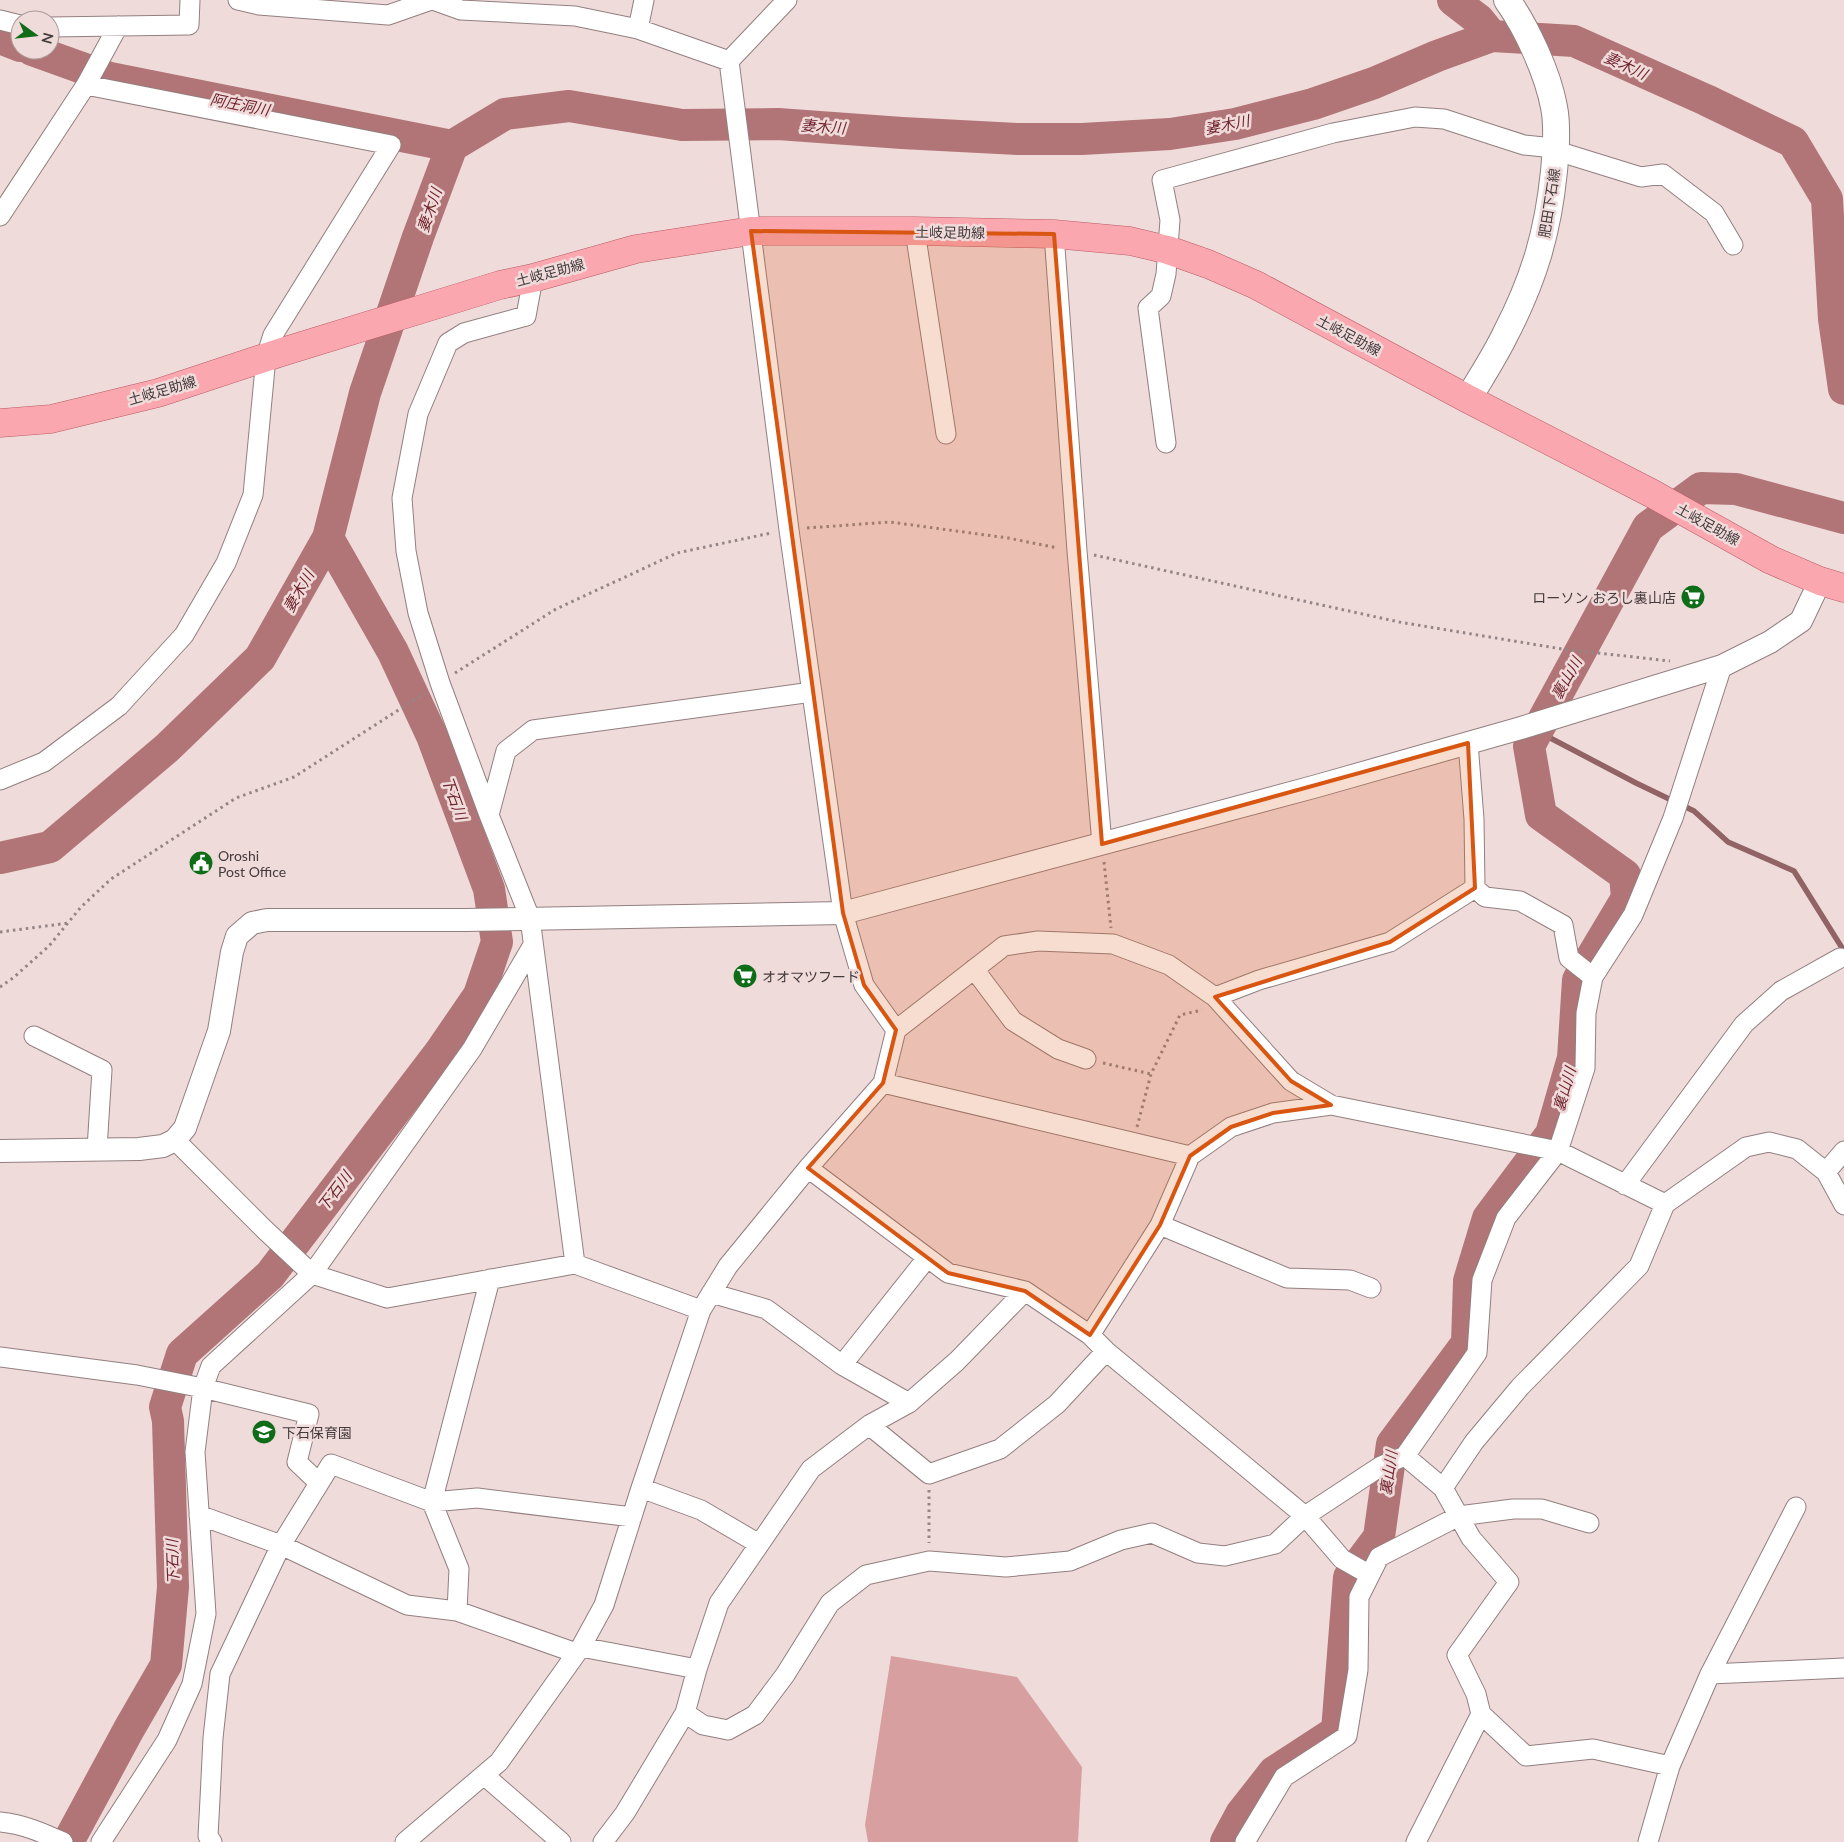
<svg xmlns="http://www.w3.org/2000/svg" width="1844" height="1842" font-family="Lato,'Noto Sans JP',sans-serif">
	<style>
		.green { fill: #d79fa0 }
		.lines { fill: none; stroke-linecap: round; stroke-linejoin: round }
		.stream { stroke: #916365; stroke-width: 5.5 }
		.river { stroke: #b27577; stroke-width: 32 }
		.minor-casing { stroke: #927f7f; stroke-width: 21 }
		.tertiary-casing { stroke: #927f7f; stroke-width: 24 }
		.secondary-casing { stroke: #927f7f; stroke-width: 28 }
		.primary-casing { stroke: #b95b63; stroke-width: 29 }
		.path { stroke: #948586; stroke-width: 3; stroke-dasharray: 2.5 4; stroke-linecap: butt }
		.minor { stroke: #fff; stroke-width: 19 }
		.tertiary { stroke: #fff; stroke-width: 22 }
		.secondary { stroke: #fff; stroke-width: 26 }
		.primary { stroke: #fba7af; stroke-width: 28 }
		.marked { fill: #d85611; fill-opacity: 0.2; stroke: #d85611; stroke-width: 4; stroke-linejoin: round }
		.labels { text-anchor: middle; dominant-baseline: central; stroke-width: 5; stroke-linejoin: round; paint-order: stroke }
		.street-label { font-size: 14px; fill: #433a3b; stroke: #f0dbdb }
		.poi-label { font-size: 14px; fill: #433a3b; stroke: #f0dbdb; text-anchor: start }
		.water-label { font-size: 15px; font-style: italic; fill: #70242d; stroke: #f0dbdb }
	</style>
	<rect width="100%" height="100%" fill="#f0dbdb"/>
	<path class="green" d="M891 1656 1017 1677 1082 1767 1078 1842H868L865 1825Z"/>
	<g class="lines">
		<path class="stream" d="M1537 731 1636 783 1694 811 1728 842 1794 871 1844 951"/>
		<path class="river" d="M1453 0 1479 20 1492 36
			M0 38 20 46
			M32 50 110 78 452 146
			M0 858 50 847 167 748 260 658 328 538 365 393 418 237 452 146 505 114 569 106 682 125 778 124 902 133 1018 139H1082L1170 134 1235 124 1313 104 1374 83 1437 56 1492 36 1574 41 1706 100 1793 142 1827 199 1834 319 1844 389
			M68 1842 129 1729 166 1665 173 1587 168 1421 165 1407 182 1354 270 1275 440 1052 479 995 497 942 489 889 432 736 393 652 328 538
			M1226 1842 1241 1814 1274 1772 1337 1731 1349 1577 1379 1537 1392 1444 1467 1343 1469 1281 1488 1218 1551 1134 1573 1058 1578 980 1627 898 1625 875 1541 815 1529 746 1648 527 1701 488 1736 489 1844 518"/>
		<defs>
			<path id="minor" d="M238 0 259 5 388 15 431 0
				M433 0 461 10 575 16 638 29 729 61
				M0 20 20 25
				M50 27 189 25 190 0
				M638 29 644 0
				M729 61 789 530 843 913 864 985 896 1030
				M729 61 787 0
				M0 216 86 85 118 26
				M915 231 946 434
				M1054 234 1077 551 1102 844
				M533 278 526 316 464 333 448 343 418 414 402 498 406 551 418 613 440 683 489 815 530 918 575 1264
				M1166 443 1148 308 1161 296 1166 274 1170 220 1162 180 1333 133 1415 117 1444 119 1496 136 1524 145 1544 147 1641 177 1663 174 1714 213 1733 245
				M0 780 44 762 119 706 184 635 226 563 253 495 266 357 273 335 391 145 86 85
				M489 815 506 751 533 730 812 692
				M1475 888 1485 897 1520 901 1563 925 1569 958 1593 977
				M974 969 1013 1021 1058 1049 1086 1059
				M1215 997 1259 980 1390 942 1475 888 1474 819 1468 743
				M34 1036 102 1070 97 1149
				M883 1083 1190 1156
				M175 1140 265 1230 312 1274 387 1298 575 1264 701 1310
				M808 1168 948 1273 1025 1291 1090 1335 1106 1351 1305 1516 1342 1559 1370 1575
				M1826 1172 1844 1151
				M1625 1185 1744 1024 1781 991 1840 958
				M1160 1225 1287 1278 1350 1280 1371 1288
				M711 1293 766 1309 842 1365 909 1403
				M1090 1335 1160 1225 1190 1156 1231 1127 1273 1113 1331 1105
				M0 1357 137 1375 203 1388 309 1414 297 1462 319 1483
				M842 1365 927 1258
				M869 1425 929 1474 1000 1449 1057 1404 1106 1351
				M1405 1456 1443 1488 1471 1538 1509 1582 1457 1655 1476 1694 1481 1714 1526 1756 1593 1749 1670 1766
				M641 1488 701 1510 759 1544
				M1443 1488 1474 1442 1520 1387 1639 1266 1665 1204 1746 1147 1769 1142 1797 1149 1826 1172 1844 1205
				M199 1515 281 1545 407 1605 457 1611 576 1653
				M457 1611 459 1569 432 1502 490 1279
				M581 1647 697 1669
				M1710 1674 1796 1507
				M685 1713 703 1725 728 1730 755 1715 785 1675 830 1603 866 1575 929 1561 1006 1567 1070 1561 1121 1540 1152 1533 1198 1553 1225 1556 1275 1544 1305 1516 1381 1466 1405 1456 1477 1353 1482 1280 1506 1218 1558 1151 1585 1068 1586 1013 1593 977 1633 915 1673 818 1722 666
				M484 1775 561 1842
				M0 1822C23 1824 43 1833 63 1842
				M101 1842 167 1740 192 1684 206 1614 195 1452 203 1388 211 1366 312 1274 472 1049 533 945
				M212 1842 208 1836 210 1799 213 1738 220 1674 281 1545 331 1464 432 1502 477 1498 632 1517
				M405 1842 499 1762 581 1647 604 1605 641 1488 701 1310 728 1266 808 1168 883 1083 896 1030 1004 946 1038 941 1113 944 1169 965 1215 997 1291 1081 1331 1105 1558 1151 1665 1204
				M603 1842 625 1813 685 1713 697 1669 719 1603 811 1469 869 1425 909 1403 957 1361 1025 1291
				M1245 1842 1284 1777 1347 1736 1358 1670 1359 1597 1379 1557 1459 1516 1513 1509H1542L1589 1523
				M1416 1842 1481 1714
				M1648 1842 1670 1766 1710 1674 1844 1668"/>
			<path id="tertiary" d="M0 1151 139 1149 163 1146 175 1140 185 1128 219 1031 232 952 237 936 252 923 267 920H465L843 913 1317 786 1521 728 1722 666 1770 642 1801 621 1820 581"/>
			<path id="secondary" d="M1468 399C1481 377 1495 356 1506 333 1534 279 1548 232 1554 171 1556 151 1558 127 1554 107 1548 74 1527 28 1507 0"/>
			<path id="primary" d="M0 423 51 419 158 393 282 352 500 285 533 278 636 249 751 231H915L1054 234 1130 241 1168 250 1208 264 1256 285 1468 399 1651 493 1771 560 1820 581 1844 588"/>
		</defs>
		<use href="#minor" class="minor-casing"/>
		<use href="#tertiary" class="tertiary-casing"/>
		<use href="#secondary" class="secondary-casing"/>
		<use href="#primary" class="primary-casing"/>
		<path class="path" d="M807 528 890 522 1008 538 1058 548
			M1094 555 1399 622 1562 649 1670 661
			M455 673 556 609 677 553 771 533
			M1104 862 1111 928
			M0 932 69 923
			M0 987 13 978 49 946 81 907 111 879 236 798 294 777 425 693
			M1103 1063 1151 1074
			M1137 1127 1151 1074 1180 1015 1202 1010
			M929 1490V1543"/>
		<use href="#minor" class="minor"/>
		<use href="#tertiary" class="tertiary"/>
		<use href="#secondary" class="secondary"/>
		<use href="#primary" class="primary"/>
	</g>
	<path class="marked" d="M751 231 1054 234 1102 844 1468 743 1475 888 1390 942 1215 997 1291 1081 1331 1105 1273 1113 1231 1127 1190 1156 1160 1225 1090 1335 1025 1291 948 1273 808 1168 883 1083 896 1030 864 985 843 913Z"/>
	<defs>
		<symbol id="supermarket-disc" viewBox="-11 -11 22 22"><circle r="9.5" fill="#0f6c17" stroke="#f0dbdb"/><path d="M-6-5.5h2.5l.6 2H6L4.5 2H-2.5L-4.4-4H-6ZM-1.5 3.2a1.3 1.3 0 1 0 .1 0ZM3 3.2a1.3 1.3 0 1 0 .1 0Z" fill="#fff"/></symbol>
		<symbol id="civic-disc" viewBox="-11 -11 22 22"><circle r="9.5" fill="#0f6c17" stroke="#f0dbdb"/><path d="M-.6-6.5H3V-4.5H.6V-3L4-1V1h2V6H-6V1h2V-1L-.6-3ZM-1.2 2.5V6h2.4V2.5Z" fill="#fff"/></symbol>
		<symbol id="school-disc" viewBox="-11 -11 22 22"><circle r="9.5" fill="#0f6c17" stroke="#f0dbdb"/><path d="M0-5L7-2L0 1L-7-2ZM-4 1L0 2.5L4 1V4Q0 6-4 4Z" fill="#fff"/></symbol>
	</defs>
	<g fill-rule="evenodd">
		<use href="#supermarket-disc" x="1679" y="583" width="28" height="28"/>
		<use href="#civic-disc" x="187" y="849" width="28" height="28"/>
		<use href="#supermarket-disc" x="731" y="962" width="28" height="28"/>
		<use href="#school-disc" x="250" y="1418" width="28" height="28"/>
	</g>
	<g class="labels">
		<g class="street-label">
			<text transform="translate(1549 203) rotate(-81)">肥田下石線</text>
			<text transform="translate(950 232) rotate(1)">土岐足助線</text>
			<text transform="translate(550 272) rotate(-15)">土岐足助線</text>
			<text transform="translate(1349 335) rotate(28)">土岐足助線</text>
			<text transform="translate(162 390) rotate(-16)">土岐足助線</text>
			<text transform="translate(1708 524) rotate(29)">土岐足助線</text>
		</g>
		<g class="poi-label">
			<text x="1676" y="597" text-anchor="end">ローソン おろし裏山店</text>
			<text x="218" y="855">Oroshi<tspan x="218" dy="16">Post Office</tspan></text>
			<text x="762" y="976">オオマツフード</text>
			<text x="282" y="1432">下石保育園</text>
		</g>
		<g class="water-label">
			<text transform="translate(1626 65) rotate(25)">妻木川</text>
			<text transform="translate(240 104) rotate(11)">阿庄洞川</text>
			<text transform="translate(1227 124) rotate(-11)">妻木川</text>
			<text transform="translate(823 126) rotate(4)">妻木川</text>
			<text transform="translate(429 210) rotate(-71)">妻木川</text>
			<text transform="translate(298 591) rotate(-60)">妻木川</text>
			<text transform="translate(1566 678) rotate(-61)">裏山川</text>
			<text transform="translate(455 798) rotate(70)">下石川</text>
			<text transform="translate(1564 1089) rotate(-74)">裏山川</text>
			<text transform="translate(334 1191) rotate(-53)">下石川</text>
			<text transform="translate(1388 1473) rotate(-82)">裏山川</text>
			<text transform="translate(172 1562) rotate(-92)">下石川</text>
		</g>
	</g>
	<g transform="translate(35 35) rotate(105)"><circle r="24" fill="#f0dbdb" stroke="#ab9b9b"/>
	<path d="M0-4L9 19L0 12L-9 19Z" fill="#0f6c17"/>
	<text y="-8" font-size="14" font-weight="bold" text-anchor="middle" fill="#433a3b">N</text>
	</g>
</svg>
